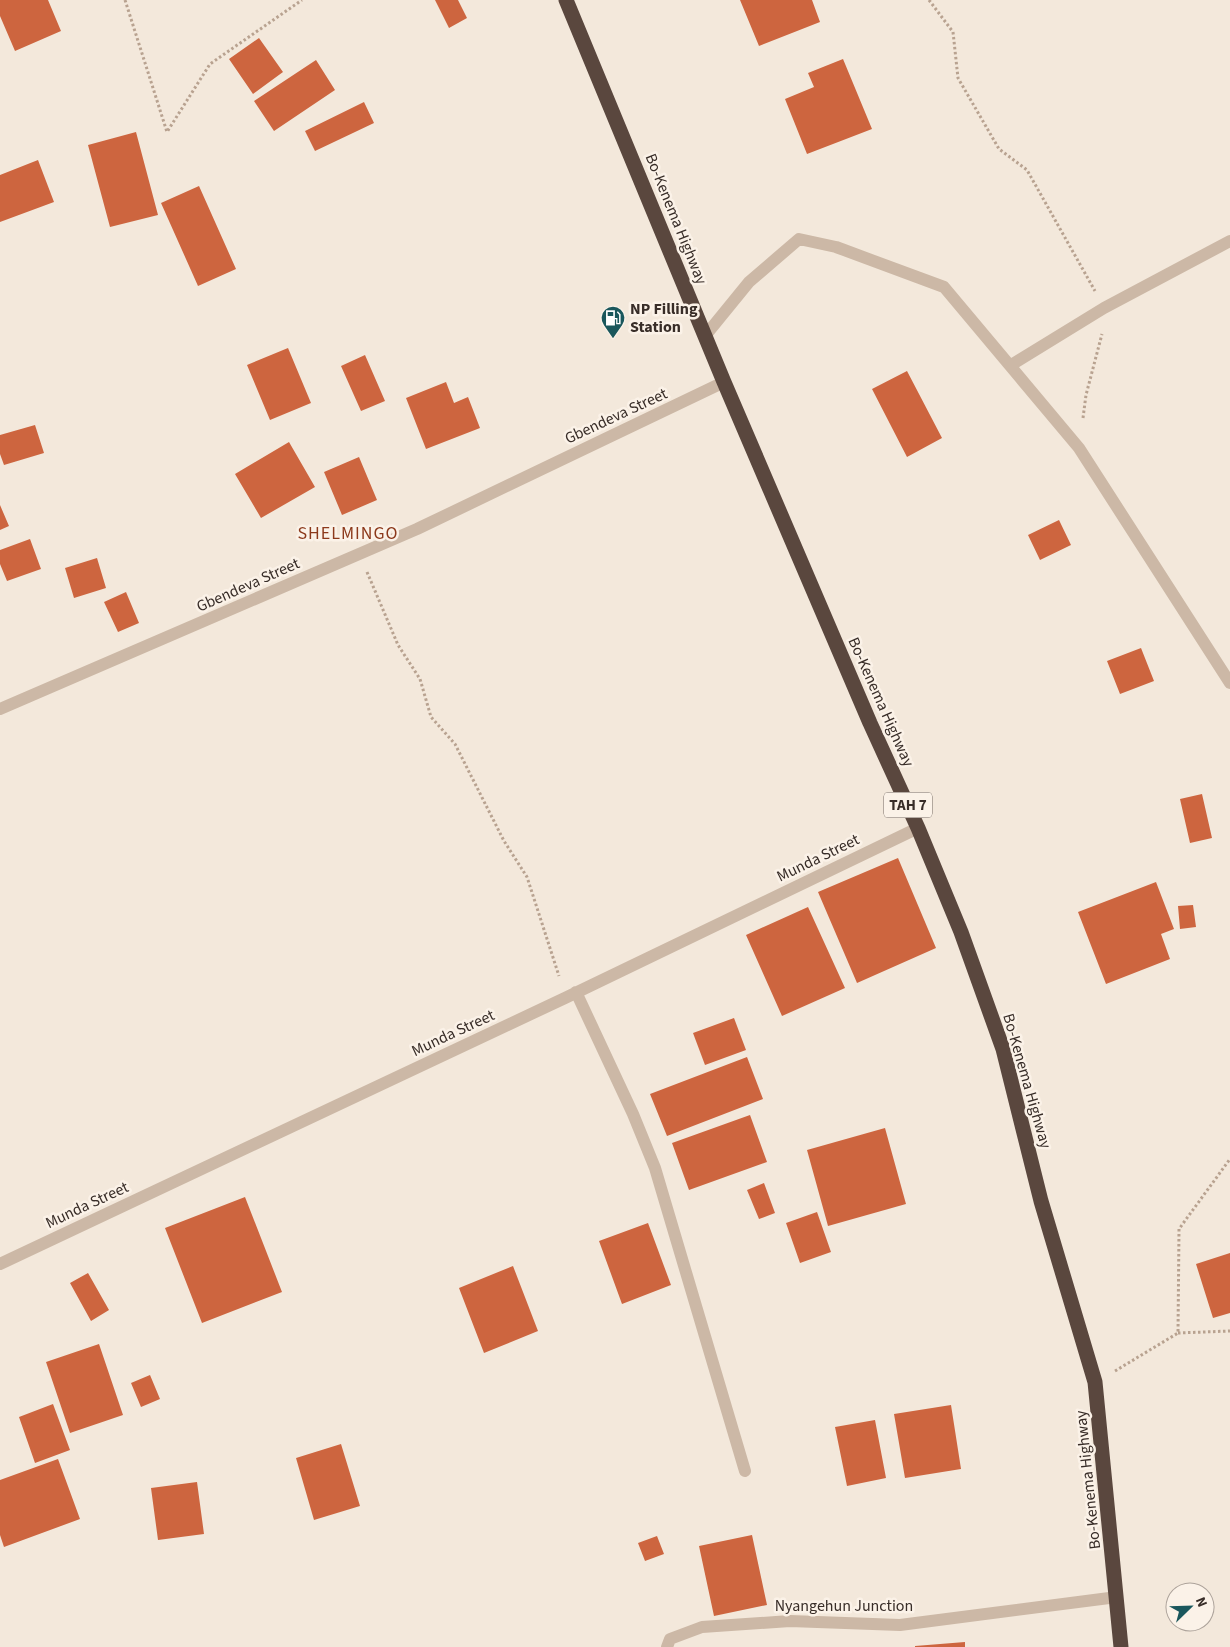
<svg xmlns="http://www.w3.org/2000/svg" width="1230" height="1647" font-family="'Source Sans 3',sans-serif">
	<style>
		.building { fill: #cd653f }
		.lines { fill: none; stroke-linecap: round; stroke-linejoin: round }
		.path { stroke: #b8a290; stroke-width: 3; stroke-dasharray: 2.5 2.5; stroke-linecap: butt }
		.minor { stroke: #ccb8a6; stroke-width: 12 }
		.highway { stroke: #5a473e; stroke-width: 15 }
		.labels { text-anchor: middle; dominant-baseline: central; stroke-width: 5; stroke-linejoin: round; paint-order: stroke }
		.shield { fill: #fbf2e8; stroke: #726862; stroke-width: 1 }
		.shield-label { font-size: 15px; font-weight: bold; fill: #382d28 }
		.street-label { font-size: 16px; fill: #382d28; stroke: #fbf2e8 }
		.poi-label { font-size: 16px; font-weight: bold; fill: #382d28; stroke: #fbf2e8; text-anchor: start }
		.neighbourhood-label { font-size: 18px; letter-spacing: 1px; fill: #8c391b; stroke: #fbf2e8 }
	</style>
	<rect width="100%" height="100%" fill="#f3e8db"/>
	<path class="building" d="M0 0H48L61 31 15 51 0 16Z
		M435 0H458L467 18 449 28Z
		M740 0H812L820 22 759 46Z
		M259 38 283 72 253 94 229 59Z
		M843 59 872 129 807 154 785 99 814 87 808 73Z
		M316 60 335 90 274 131 254 101Z
		M364 102 374 123 315 151 305 131Z
		M136 132 158 215 110 227 88 145Z
		M38 160 54 202 0 222V175Z
		M199 186 236 269 198 286 161 203Z
		M288 348 311 403 270 420 247 365Z
		M365 355 385 401 361 411 341 366Z
		M907 371 942 438 907 457 872 389Z
		M446 382 454 403 468 397 480 428 426 449 406 398Z
		M35 425 44 453 4 465 0 454V435Z
		M289 442 315 487 261 518 235 474Z
		M359 457 377 500 342 515 324 472Z
		M0 505 9 526 0 530Z
		M1059 520 1071 545 1040 560 1028 535Z
		M30 539 41 569 7 581 0 564V550Z
		M97 558 106 588 74 598 65 568Z
		M126 592 139 623 118 632 104 602Z
		M1141 648 1154 681 1120 694 1107 661Z
		M1202 794 1212 838 1190 843 1180 799Z
		M898 858 936 948 857 983 818 892Z
		M1156 882 1174 929 1161 934 1170 959 1106 984 1078 912Z
		M1193 905 1196 927 1180 929 1178 906Z
		M808 907 845 988 782 1016 746 935Z
		M734 1018 746 1050 705 1065 693 1033Z
		M747 1057 763 1099 667 1136 650 1094Z
		M750 1115 767 1162 689 1190 672 1143Z
		M885 1128 906 1204 828 1226 807 1150Z
		M764 1183 775 1213 759 1219 747 1190Z
		M245 1197 282 1292 202 1323 165 1228Z
		M817 1212 831 1252 800 1263 786 1223Z
		M648 1223 671 1285 622 1304 599 1241Z
		M1230 1253V1313L1213 1318 1196 1264Z
		M513 1266 538 1331 484 1353 459 1288Z
		M88 1273 109 1310 91 1321 70 1283Z
		M99 1344 123 1415 70 1433 46 1362Z
		M150 1375 160 1399 141 1407 131 1383Z
		M53 1404 70 1450 35 1463 19 1417Z
		M951 1405 961 1469 905 1478 894 1414Z
		M875 1420 886 1478 847 1486 835 1427Z
		M341 1444 360 1506 314 1520 296 1458Z
		M58 1459 80 1519 4 1547 0 1535V1480Z
		M197 1482 204 1534 158 1540 151 1488Z
		M752 1535 767 1605 714 1616 699 1546Z
		M657 1536 664 1554 645 1561 638 1543Z
		M965 1642V1647H915V1646Z"/>
	<g class="lines">
		<path class="path" d="M125 0 167 132 210 64 302 0
			M929 0 953 32 958 78 999 149 1027 170 1095 291
			M1083 418 1086 395 1102 334
			M367 572 398 645 420 679 431 717 455 744 504 841 527 877 559 976
			M1178 1333 1230 1331
			M1115 1371 1178 1333 1179 1229 1230 1159"/>
		<path class="minor" d="M705 336 749 282 799 239 836 247 944 287 1079 448 1230 683
			M1011 365 1104 308 1230 241
			M0 709 417 529 724 382
			M576 992 633 1114 655 1168 745 1471
			M0 1264 565 998 918 828
			M667 1647 670 1639 702 1627 790 1621 900 1625 1117 1597"/>
		<path class="highway" d="M566 0 724 382 870 723 918 828 961 932 1003 1049 1041 1201 1095 1382 1121 1647"/>
	</g>
	<defs>
		<symbol id="fuel-pin" viewBox="-11 -11 22 30"><path d="M0 17L-7.5 6A9.5 9.5 0 1 1 7.5 6Z" fill="#1a575c" stroke="#fbf2e8"/><path d="M-5.5-6h7V0h2V4h1.3V-2.5L3-4.5l.8-.8L6-3V5H2.5V1h-1V6h-7ZM-4.2-4.7v3.2H.2V-4.7Z" fill="#fff"/></symbol>
	</defs>
	<g fill-rule="evenodd">
		<use href="#fuel-pin" x="599" y="304" width="28" height="38"/>
	</g>
	<g class="labels">
		<rect class="shield" x="884" y="792.5" width="48" height="25" rx="4"/>
		<g class="shield-label">
			<text x="908" y="805">TAH 7</text>
		</g>
		<g class="street-label">
			<text transform="translate(676 219) rotate(68)">Bo-Kenema Highway</text>
			<text transform="translate(616 416) rotate(-25)">Gbendeva Street</text>
			<text transform="translate(248 585) rotate(-24)">Gbendeva Street</text>
			<text transform="translate(881 702) rotate(66)">Bo-Kenema Highway</text>
			<text transform="translate(818 858) rotate(-26)">Munda Street</text>
			<text transform="translate(453 1033) rotate(-25)">Munda Street</text>
			<text transform="translate(1027 1081) rotate(74)">Bo-Kenema Highway</text>
			<text transform="translate(87 1205) rotate(-25)">Munda Street</text>
			<text transform="translate(1088 1480) rotate(-96)">Bo-Kenema Highway</text>
			<text x="844" y="1606">Nyangehun Junction</text>
		</g>
		<g class="poi-label">
			<text x="630" y="309">NP Filling<tspan x="630" dy="18">Station</tspan></text>
		</g>
		<g class="neighbourhood-label">
			<text x="348" y="533">SHELMINGO</text>
		</g>
	</g>
	<g transform="translate(1190 1607) rotate(67)"><circle r="24" fill="#fbf2e8" stroke="#ada39b"/>
	<path d="M0-4L9 19L0 12L-9 19Z" fill="#1a575c"/>
	<text y="-8" font-size="14" font-weight="bold" text-anchor="middle" fill="#382d28">N</text>
	</g>
</svg>
